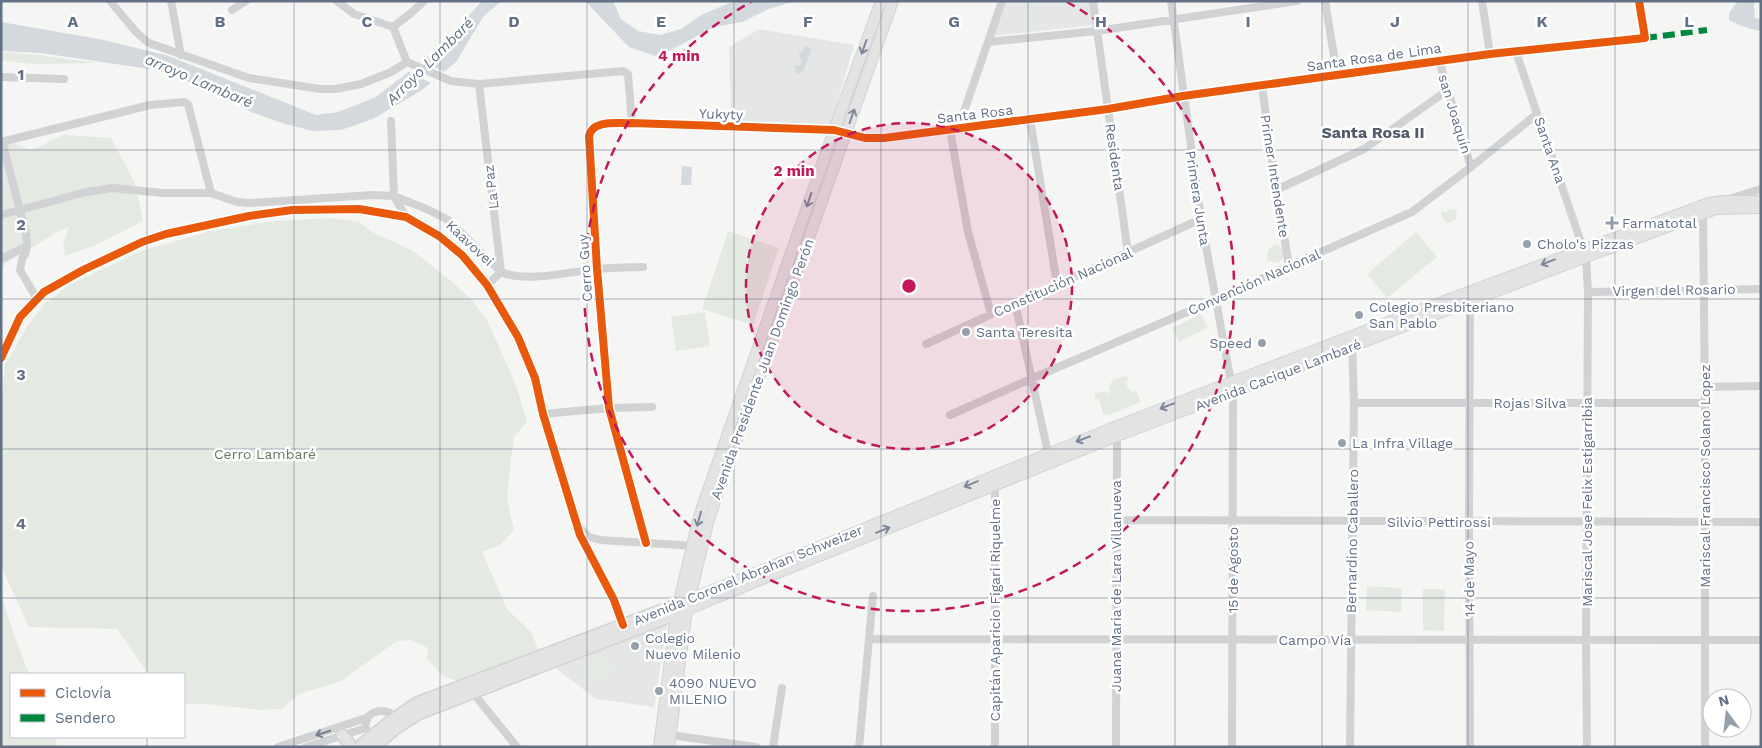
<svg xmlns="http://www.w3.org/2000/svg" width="1762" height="748" font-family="'Work Sans',sans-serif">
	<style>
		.built { fill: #e5e6e6 }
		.green { fill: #e4e9e2 }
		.water { fill: #d3d9dd }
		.pier { fill: #f5f6f4 }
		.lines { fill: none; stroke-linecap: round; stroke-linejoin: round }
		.major-casing { stroke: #d0d2d3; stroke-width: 12 }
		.highway-casing { stroke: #d0d2d3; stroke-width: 14 }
		.minor { stroke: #d1d2d3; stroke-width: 8 }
		.major { stroke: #e3e3e4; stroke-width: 10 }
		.highway { stroke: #e3e3e4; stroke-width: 11 }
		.quiet { stroke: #00873e; stroke-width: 6; stroke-dasharray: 12 6; stroke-linecap: butt }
		.cycleway-casing { stroke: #fff; stroke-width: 11 }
		.cycleway { stroke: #e8590c; stroke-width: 8 }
		.oneway { stroke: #7d8899 }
		.oneway2 { stroke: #748092 }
		.grid { fill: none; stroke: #637186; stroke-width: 1; stroke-opacity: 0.55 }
		.ring { fill: none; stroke: #c2185b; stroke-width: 2.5; stroke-dasharray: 9 6 }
		.poi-dot { fill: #96a0ac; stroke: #fff; stroke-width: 2 }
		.labels { text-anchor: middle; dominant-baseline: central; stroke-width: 5; stroke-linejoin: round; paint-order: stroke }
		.street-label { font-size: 14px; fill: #637186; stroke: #fff }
		.poi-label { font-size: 14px; fill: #637186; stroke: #fff; text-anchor: start }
		.park-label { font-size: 14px; fill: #647d63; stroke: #fff }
		.water-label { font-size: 15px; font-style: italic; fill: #5f7383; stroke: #fff }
		.quarter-label { font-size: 16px; font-weight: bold; fill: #525c6b; stroke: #fff }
		.grid-label { font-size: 16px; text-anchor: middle; font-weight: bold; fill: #637186; stroke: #fff; stroke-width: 5; stroke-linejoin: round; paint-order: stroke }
		.centre { fill: #c2185b; stroke: #fff; stroke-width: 2.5 }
		.ring-label { font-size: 15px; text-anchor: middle; font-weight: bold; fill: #c2185b; stroke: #fff; stroke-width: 5; stroke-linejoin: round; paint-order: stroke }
	</style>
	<rect width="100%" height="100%" fill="#f5f6f4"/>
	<path class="built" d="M1004 1H1090L1094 25 993 36Z
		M759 29 854 45 831 124 731 121 729 47Z
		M668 621 654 707 596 699 554 667Z"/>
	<path class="green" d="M885 1H888L845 125 844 123Z
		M1 52 40 55 97 63 43 64 21 63 1 60Z
		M64 135 111 138 135 183 143 221 96 245 65 256 63 244 69 227 59 231 6 263 1 273V139L32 150Z
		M838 141 699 537 697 536 837 142Z
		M1451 209 1457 210 1456 219 1452 222 1447 223 1441 216 1442 212H1446Z
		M331 218 359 222 372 232 413 251 450 280 472 300 488 322 516 385 527 422 514 437 511 459 507 498 514 530 500 545 482 552 507 609 532 633 538 650 525 659 464 683 443 676 427 659 428 648 411 640 397 641 341 681 299 694 282 709 260 710 207 704H184V674H148L117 629 29 627 1 566V407L5 365 26 328 44 304 71 284 141 251 211 231 275 221Z
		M728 231 779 248 753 325 702 309Z
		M1416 232 1437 257 1387 298 1367 274Z
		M1276 245 1282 247 1285 257 1278 263 1267 260C1268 252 1267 247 1276 245Z
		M705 312 710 346 676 351 671 317Z
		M1201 314 1208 328 1179 342 1172 328Z
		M1124 376 1129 377V379L1126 381 1128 389H1130L1132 393 1136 390 1141 402 1108 415 1103 414 1099 399 1095 400V393L1106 391 1107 393H1110L1109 387 1112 381Z
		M1367 586 1402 588 1401 612 1366 610Z
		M1423 589H1445L1444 631 1423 630Z
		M1 595 13 632 29 674H11V737H54L58 747H1Z
		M599 653 614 664 598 684 583 673Z"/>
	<path class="water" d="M482 1H501L483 17 456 62 422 90 373 119 341 130 313 131 282 123 251 112 223 95 157 70 40 53 1 51V22L104 40 169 56 316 115 338 112 376 97 438 49Z
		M585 1H613L621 19 638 31 660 35 681 29 703 14 735 1H796L769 9 742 22 714 27 658 57 629 47Z
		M1738 1H1755L1754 6 1755 18 1761 19V31L1747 28 1729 20V13Z
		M804 46 812 49 803 72 800 71 799 74 795 72V66L800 65 802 60 800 59 799 52 803 51Z
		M682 166 692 167 691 185H681Z"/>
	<path class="pier" d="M419 60 447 73 433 84 407 71Z"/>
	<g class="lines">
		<defs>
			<path id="major" d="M678 604 1117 426 1417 311 1709 203 1722 201H1761
				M676 614 1117 436 1586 257 1716 209 1761 208
				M659 747 676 614 699 516 834 130 881 1
				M669 747 687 609 709 519 893 1"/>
			<path id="highway" d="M342 735 348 742 350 747
				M359 747 391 721 417 703 678 604
				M374 747 395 729 418 714 676 614"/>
		</defs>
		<use href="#major" class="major-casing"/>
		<use href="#highway" class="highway-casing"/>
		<path class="minor" d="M110 1 137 33 149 43 249 78 320 89H336L361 84 391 72 407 62 451 81 479 84 623 71 628 74 632 123
			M171 1 181 55
			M337 1 354 14 393 27 407 62
			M1093 1 1128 253
			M1171 1 1201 219 1233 393 1232 747
			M1325 1 1337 74
			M1482 1 1490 54
			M232 10 246 1
			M393 27 411 13 424 1
			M988 42 1097 31 1297 1
			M1516 52 1586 257 1588 292 1586 640 1587 747
			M1439 61 1471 167
			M1 77 64 79
			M479 84 501 272
			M1262 86 1273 167 1289 266
			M1030 119 1057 284
			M391 121 394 196 406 217
			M958 129 1002 1
			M950 130 968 232 991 314
			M2 141 26 233 27 246 25 254 22 259 20 270 37 299
			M1 142 150 105 184 102 188 104 211 193
			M1276 190 1364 149 1448 90
			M1729 199 1761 189
			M1703 209 1705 403V747
			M1 215 86 192 113 188 163 193H211L237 202 250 203 372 195 394 196 429 210 448 220 501 272C525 283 569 272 596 269 612 268 627 267 643 267
			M1 259 27 246
			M487 285 501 272
			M1588 292 1761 289
			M1015 302 1048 453
			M926 344 1201 219
			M1 358 20 317 44 292 83 270 142 242 166 234 249 216 292 210 359 209 406 217 439 236 462 255 487 285 518 337 535 378 543 414 580 535 614 600 623 625
			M1705 387 1761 386
			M1354 403H1705
			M543 414 609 408 652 407
			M950 415 1033 378 1215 300 1289 266 1412 212 1471 167 1537 114
			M995 481V747
			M1117 520 1761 522
			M579 527 589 537 600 540 696 546
			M646 543 609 408 597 269 589 136C593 119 619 124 632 123L834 130 865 138H884L1108 109 1183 96 1490 54 1645 38 1639 1
			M869 639 1761 640
			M473 693 517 747
			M366 723C368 711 380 709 390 713L393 720
			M667 732 670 735 756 747
			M278 747 366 718
			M306 747 366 728
			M773 747 782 688
			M859 747 873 596
			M1116 747 1117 431
			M1350 747 1354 403 1352 341
			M1470 747 1469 521 1470 296"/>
		<use href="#major" class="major"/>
		<use href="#highway" class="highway"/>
		<path class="quiet" d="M1645 38 1707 30"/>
		<defs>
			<path id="cycleway" d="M1 358 20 317 44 292 83 270 142 242 166 234 249 216 292 210 359 209 406 217 439 236 462 255 487 285 518 337 535 378 543 414 580 535 614 600 623 625
				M646 543 609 408 597 269 589 136C593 119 619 124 632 123L834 130 865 138H884L1108 109 1183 96 1490 54 1645 38 1639 1"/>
		</defs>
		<use href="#cycleway" class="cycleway-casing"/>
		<use href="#cycleway" class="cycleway"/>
	</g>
	<defs><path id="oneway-shaft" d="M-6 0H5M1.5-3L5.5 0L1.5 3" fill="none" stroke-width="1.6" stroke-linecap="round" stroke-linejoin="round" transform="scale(1.25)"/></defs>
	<g class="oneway">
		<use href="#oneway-shaft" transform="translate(864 47) rotate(110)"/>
		<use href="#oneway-shaft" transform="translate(852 116) rotate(-71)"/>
		<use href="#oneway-shaft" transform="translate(809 200) rotate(109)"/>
		<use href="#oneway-shaft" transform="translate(1548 262) rotate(159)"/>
		<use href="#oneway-shaft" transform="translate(1167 406) rotate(159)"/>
		<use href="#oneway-shaft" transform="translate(1083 439) rotate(159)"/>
		<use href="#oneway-shaft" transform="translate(971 484) rotate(158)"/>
		<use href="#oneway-shaft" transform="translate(699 519) rotate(106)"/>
		<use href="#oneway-shaft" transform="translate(883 530) rotate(-22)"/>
	</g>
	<use class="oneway2" href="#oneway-shaft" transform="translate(323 733) rotate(162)"/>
	<path class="grid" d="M147 1V674M294 1V747M440 1V747M587 1V747M734 1V747M881 1V747M1028 1V747M1175 1V747M1322 1V747M1468 1V747M1615 1V747M1 150H1761M1 299H1761M1 449H1761M1 598H1761M147 737V747"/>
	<circle cx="909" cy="286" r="163" fill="#c2185b" fill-opacity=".12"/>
	<g class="ring">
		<circle cx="909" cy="286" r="163"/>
		<path d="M1067 2A325 325 0 1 1 751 2"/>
	</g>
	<g class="poi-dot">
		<path d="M1609.5 215.5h5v5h5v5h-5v5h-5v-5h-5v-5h5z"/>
		<circle cx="1527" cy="244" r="5"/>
		<circle cx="1359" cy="315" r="5"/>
		<circle cx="966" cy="332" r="5"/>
		<circle cx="1262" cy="343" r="5"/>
		<circle cx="1342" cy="443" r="5"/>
		<circle cx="635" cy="646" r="5"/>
		<circle cx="659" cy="691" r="5"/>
	</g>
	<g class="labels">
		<g class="street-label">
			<text transform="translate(1374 57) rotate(-8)">Santa Rosa de Lima</text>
			<text transform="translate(721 114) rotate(2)">Yukyty</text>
			<text transform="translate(975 114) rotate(-7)">Santa Rosa</text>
			<text transform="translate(1455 114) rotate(73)">san Joaquín</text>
			<text transform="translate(1550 150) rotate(71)">Santa Ana</text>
			<text transform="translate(1115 157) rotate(82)">Residenta</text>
			<text transform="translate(1275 176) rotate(81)">Primer Intendente</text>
			<text transform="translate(491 187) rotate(-97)">La Paz</text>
			<text transform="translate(1198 198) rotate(81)">Primera Junta</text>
			<text transform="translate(470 243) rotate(43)">Kaavovei</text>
			<text transform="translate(585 268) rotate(-94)">Cerro Guy</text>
			<text transform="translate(1063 282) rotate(-24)">Constitución Nacional</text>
			<text transform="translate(1254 282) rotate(-24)">Convención Nacional</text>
			<text transform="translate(1674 290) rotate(-1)">Virgen del Rosario</text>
			<text transform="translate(762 369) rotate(-70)">Avenida Presidente Juan Domingo Perón</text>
			<text transform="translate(1278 375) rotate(-21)">Avenida Cacique Lambaré</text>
			<text x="1530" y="403">Rojas Silva</text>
			<text transform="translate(1705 476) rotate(-90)">Mariscal Francisco Solano Lopez</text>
			<text transform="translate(1587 502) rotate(-90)">Mariscal Jose Felix Estigarribia</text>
			<text x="1439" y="522">Silvio Pettirossi</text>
			<text transform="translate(1352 541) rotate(-89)">Bernardino Caballero</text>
			<text transform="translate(1233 570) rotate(-90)">15 de Agosto</text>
			<text transform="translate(748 575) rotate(-22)">Avenida Coronel Abrahan Schweizer</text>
			<text transform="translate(1469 579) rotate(-91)">14 de Mayo</text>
			<text transform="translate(1116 586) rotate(-90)">Juana Maria de Lara Villanueva</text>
			<text transform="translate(995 610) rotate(-90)">Capitán Aparicio Figari Riquelme</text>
			<text x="1315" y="640">Campo Vía</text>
		</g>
		<g class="poi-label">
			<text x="1622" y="223">Farmatotal</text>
			<text x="1537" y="244">Cholo's Pizzas</text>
			<text x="1369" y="307">Colegio Presbiteriano<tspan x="1369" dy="16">San Pablo</tspan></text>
			<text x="976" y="332">Santa Teresita</text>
			<text x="1252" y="343" text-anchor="end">Speed</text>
			<text x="1352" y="443">La Infra Village</text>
			<text x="645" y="638">Colegio<tspan x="645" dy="16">Nuevo Milenio</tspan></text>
			<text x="669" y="683">4090 NUEVO<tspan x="669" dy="16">MILENIO</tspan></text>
		</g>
		<g class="park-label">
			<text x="265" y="454">Cerro Lambaré</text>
		</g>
		<g class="water-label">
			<text transform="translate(430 61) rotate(-45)">Arroyo Lambaré</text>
			<text transform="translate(199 81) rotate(23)">arroyo Lambaré</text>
		</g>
		<g class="quarter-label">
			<text x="1373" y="132">Santa Rosa II</text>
		</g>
	</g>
	<g class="grid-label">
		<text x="73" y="27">A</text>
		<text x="220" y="27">B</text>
		<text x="367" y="27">C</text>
		<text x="514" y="27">D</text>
		<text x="661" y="27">E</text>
		<text x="808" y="27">F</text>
		<text x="954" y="27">G</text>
		<text x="1101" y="27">H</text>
		<text x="1248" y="27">I</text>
		<text x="1395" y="27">J</text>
		<text x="1542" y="27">K</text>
		<text x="1689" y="27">L</text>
		<text x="21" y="80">1</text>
		<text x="21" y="230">2</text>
		<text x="21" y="380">3</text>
		<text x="21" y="529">4</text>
	</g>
	<circle cx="909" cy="286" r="8" class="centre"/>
	<g class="ring-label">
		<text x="679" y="61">4 min</text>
		<text x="794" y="176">2 min</text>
	</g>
	<rect width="1762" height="748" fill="none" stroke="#637186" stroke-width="5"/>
	<rect x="10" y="673" width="175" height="65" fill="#ffffff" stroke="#c1c6cf"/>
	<rect x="20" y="689" width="25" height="8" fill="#e8590c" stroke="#c1c6cf"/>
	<text x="55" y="698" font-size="15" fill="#637186">Ciclovía</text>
	<rect x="20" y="714" width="25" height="8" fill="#00873e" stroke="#c1c6cf"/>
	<text x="55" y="723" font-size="15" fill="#637186">Sendero</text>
	<g transform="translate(1727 713) rotate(345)"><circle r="24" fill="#ffffff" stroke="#c1c6cf"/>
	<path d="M0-4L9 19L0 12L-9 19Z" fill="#96a0ac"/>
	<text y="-8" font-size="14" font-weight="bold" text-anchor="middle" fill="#637186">N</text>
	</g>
</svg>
